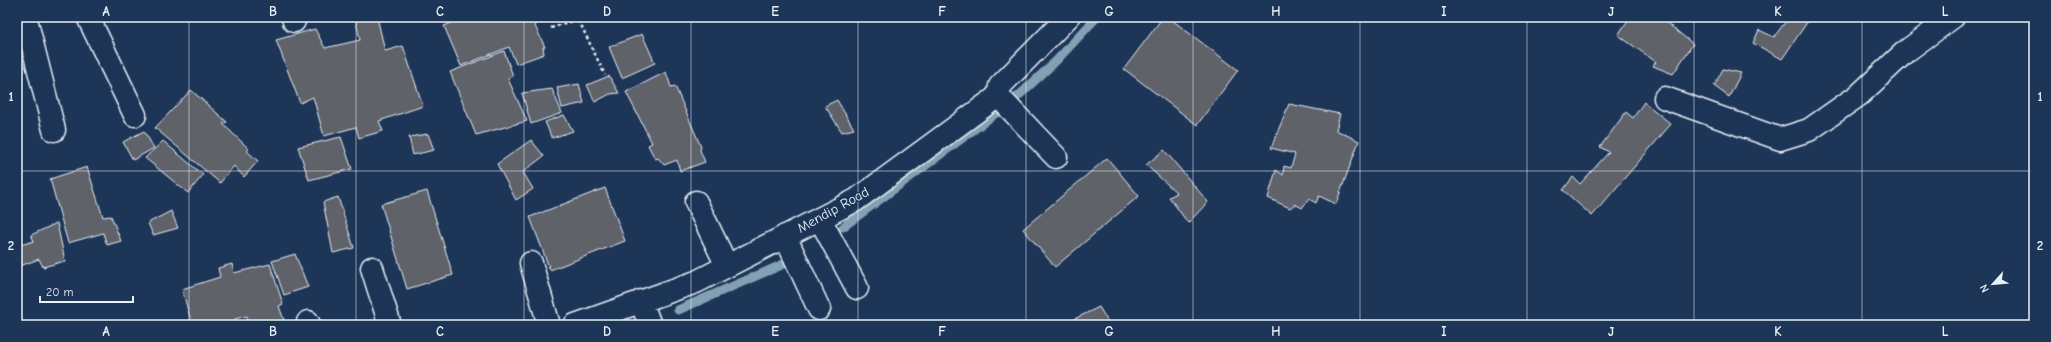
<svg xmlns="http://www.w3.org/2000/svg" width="2051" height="342" font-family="'Comic Neue',sans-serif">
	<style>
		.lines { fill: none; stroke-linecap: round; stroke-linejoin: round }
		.stream { stroke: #83a1b4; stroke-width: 9 }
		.building { fill: #61626b; stroke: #e8f1f8 }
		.street-casing { stroke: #e8f1f8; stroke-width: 25 }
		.path { stroke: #e8f1f8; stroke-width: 2.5; stroke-dasharray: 3 3; stroke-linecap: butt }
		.street { stroke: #1d3557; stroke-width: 22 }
		.grid { fill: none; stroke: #e8f1f8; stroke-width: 1; stroke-opacity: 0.55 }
		.labels { text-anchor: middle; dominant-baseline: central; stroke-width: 3; stroke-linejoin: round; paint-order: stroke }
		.street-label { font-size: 14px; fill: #e8f1f8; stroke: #1d3557 }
		.neatline { fill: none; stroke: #e8f1f8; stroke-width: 1.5 }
		.grid-label { font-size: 13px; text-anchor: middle; font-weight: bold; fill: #e8f1f8 }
	</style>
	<rect width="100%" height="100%" fill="#1d3557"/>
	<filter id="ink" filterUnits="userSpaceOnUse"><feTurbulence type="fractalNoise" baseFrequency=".025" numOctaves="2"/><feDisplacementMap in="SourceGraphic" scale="8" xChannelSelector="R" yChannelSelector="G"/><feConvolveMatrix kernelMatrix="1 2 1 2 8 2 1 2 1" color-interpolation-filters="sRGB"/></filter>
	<g filter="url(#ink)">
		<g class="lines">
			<path class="stream" d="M1014 100 1056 61 1097 17
				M843 227 995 114
				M678 310 786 263"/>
		</g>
		<path class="building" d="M355 17H377L385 51 403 46 423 106 379 121 383 131 359 138 356 127 324 136 313 97 300 103 276 40 315 29 325 48 360 40Z
			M466 17H534L537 24 535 26 545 47H543L544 54 516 64 509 47 461 66 444 26Z
			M1163 17H1168L1238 70 1197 125 1124 69Z
			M1630 17H1662L1661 18 1693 44 1673 74 1653 66 1656 62 1618 35Z
			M1789 17H1800L1808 21 1782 59 1753 43 1759 30 1774 37Z
			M642 34 655 63 622 78 609 47Z
			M504 51 513 76 508 79 527 121 476 135 450 72Z
			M1723 69 1741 73 1729 97 1714 86Z
			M666 72 671 87 675 86 701 147 700 150 705 162 680 171 677 160 664 165 658 158 655 159 648 145 652 143 626 92Z
			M609 76 619 93 610 94 595 102 587 85Z
			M579 84 584 103 562 108 557 88Z
			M552 89 562 113 531 124 522 93Z
			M191 90 227 122 223 124 249 149 247 151 258 161 244 177 234 166 220 183 155 128Z
			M837 100 854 129 842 132 825 106Z
			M1644 102 1671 124 1592 216 1563 190 1573 177 1580 184 1609 152 1600 147 1626 112 1633 118Z
			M1289 104 1340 114 1336 130 1359 141 1336 204 1319 196 1316 203 1309 199 1302 208 1295 204 1290 208 1268 198 1276 170 1283 175 1284 166 1291 168 1295 154 1271 148Z
			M564 115 573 131 552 138 545 122Z
			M144 131 154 148 133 160 123 142Z
			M428 134 434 150 413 155 409 137Z
			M341 137 352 169 309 180 298 147Z
			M531 140 544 156 523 172 533 189 516 200 497 164Z
			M163 141 203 175 188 193 145 158Z
			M1164 150 1208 202 1188 223 1169 197 1177 193 1146 165Z
			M1107 158 1139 196 1055 267 1023 229Z
			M87 167 103 217 111 216 121 241 107 245 103 233 68 243 50 179Z
			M605 188 625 241 550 270 530 217Z
			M427 191 453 275 407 289 381 204Z
			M338 197 354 248 333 253 323 202Z
			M171 211 178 228 153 235 148 223Z
			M57 223 65 261 43 267 39 259 17 267V246L34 241 31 235Z
			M295 254 308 287 284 295 272 261Z
			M232 264 234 273 270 264 283 304 279 306 285 323 277 325H249L247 316 235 319 236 323 229 325H192L182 289 220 277 218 268Z
			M1099 307 1110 325H1062Z"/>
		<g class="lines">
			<defs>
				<path id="street" d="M88 17 135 115
					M293 17 294 21
					M26 19 54 130
					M998 96 1056 157
					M1665 98 1780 139 1809 130 1859 95 1905 52 1953 17
					M696 202 727 266
					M820 219 857 288
					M785 236 819 309
					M531 263 549 325
					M372 268 390 325
					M641 301 650 325
					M308 322 309 325
					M575 325 696 282 856 200 998 96 1000 86 1068 17"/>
			</defs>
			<use href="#street" class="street-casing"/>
			<path class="path" d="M551 28 578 19 605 75"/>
			<use href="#street" class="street"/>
		</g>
	</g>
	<path class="grid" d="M189 17V325M356 17V325M524 17V325M691 17V325M858 17V325M1026 17V325M1193 17V325M1360 17V325M1527 17V325M1694 17V325M1862 17V325M17 171H2034"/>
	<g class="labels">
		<g class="street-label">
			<text transform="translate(833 210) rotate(-29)">Mendip Road</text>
		</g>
	</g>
	<rect width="2051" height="342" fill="none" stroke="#1d3557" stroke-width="44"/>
	<g transform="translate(1993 284) rotate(243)" stroke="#1d3557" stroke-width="3" paint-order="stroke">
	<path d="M0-3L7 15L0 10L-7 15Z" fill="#e8f1f8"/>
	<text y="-6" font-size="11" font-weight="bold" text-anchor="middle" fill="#e8f1f8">N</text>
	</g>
	<path d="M40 296v6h93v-6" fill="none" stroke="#e8f1f8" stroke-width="2"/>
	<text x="46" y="296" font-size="12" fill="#e8f1f8" stroke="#1d3557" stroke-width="3" paint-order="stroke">20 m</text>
	<rect x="22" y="22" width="2007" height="298" class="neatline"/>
	<g class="grid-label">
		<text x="106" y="16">A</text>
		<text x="273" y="16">B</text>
		<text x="440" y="16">C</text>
		<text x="607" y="16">D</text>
		<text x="775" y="16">E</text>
		<text x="942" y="16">F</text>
		<text x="1109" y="16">G</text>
		<text x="1276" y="16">H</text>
		<text x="1444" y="16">I</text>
		<text x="1611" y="16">J</text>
		<text x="1778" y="16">K</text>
		<text x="1945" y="16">L</text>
		<text x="11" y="101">1</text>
		<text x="2040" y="101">1</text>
		<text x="11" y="250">2</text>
		<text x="2040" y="250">2</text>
		<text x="106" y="336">A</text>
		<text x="273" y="336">B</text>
		<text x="440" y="336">C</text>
		<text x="607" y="336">D</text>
		<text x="775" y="336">E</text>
		<text x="942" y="336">F</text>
		<text x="1109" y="336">G</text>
		<text x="1276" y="336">H</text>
		<text x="1444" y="336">I</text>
		<text x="1611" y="336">J</text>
		<text x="1778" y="336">K</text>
		<text x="1945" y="336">L</text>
	</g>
</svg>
